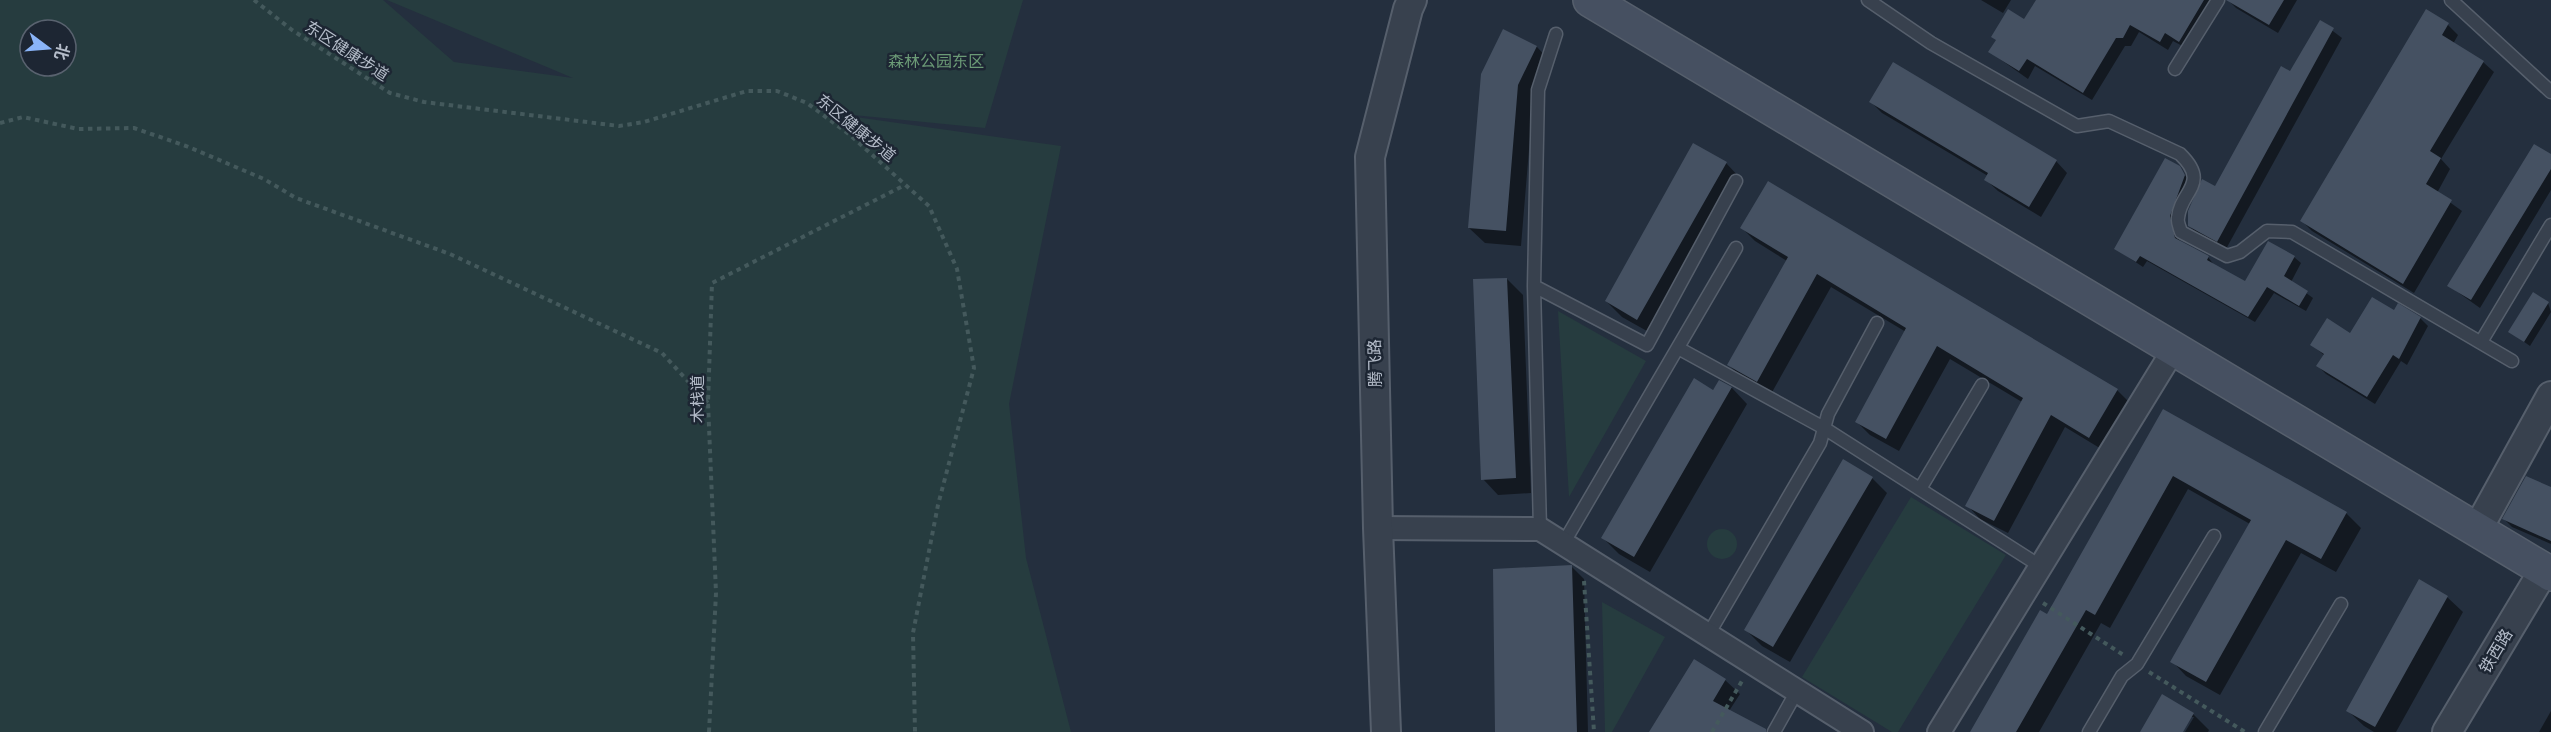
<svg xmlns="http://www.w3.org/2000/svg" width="2551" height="732" font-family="'Roboto Condensed','Noto Sans SC',sans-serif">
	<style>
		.green { fill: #263c3f; fill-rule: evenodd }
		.shadow { fill: #0007 }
		.building { fill: #455162 }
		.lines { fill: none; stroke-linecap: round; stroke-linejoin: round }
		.service-casing { stroke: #565f6c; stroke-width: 15 }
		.minor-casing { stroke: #565f6c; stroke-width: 26 }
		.tertiary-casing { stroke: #565f6c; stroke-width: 32 }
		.secondary-casing { stroke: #565f6c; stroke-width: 36 }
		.path { stroke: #44595c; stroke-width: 4; stroke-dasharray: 4.5 4.5; stroke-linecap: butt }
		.service { stroke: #38414e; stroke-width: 12 }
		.minor { stroke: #38414e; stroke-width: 22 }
		.tertiary { stroke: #38414e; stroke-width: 28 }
		.secondary { stroke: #465061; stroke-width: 33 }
		.labels { text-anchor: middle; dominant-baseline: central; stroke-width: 5; stroke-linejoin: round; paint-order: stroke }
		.street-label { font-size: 16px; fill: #b4bcc9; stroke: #1d2633 }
		.park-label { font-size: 16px; fill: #6b9a76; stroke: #1d2633 }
	</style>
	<rect width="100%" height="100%" fill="#242f3e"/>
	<path class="green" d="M0 0H383L454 62 573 78 387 0H1023L985 128 813 111 1061 146 1009 404 1026 558 1071 732H0ZM30 30H66V66H30Z
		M1558 311 1646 361 1569 497Z
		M1911 497 2006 555 1898 732H1892L1802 677Z
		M1707 544a15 15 0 1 1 30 0a15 15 0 1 1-30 0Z
		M1602 602 1665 637 1612 732H1605Z"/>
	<path class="shadow" d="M1981 0H2011L2003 13Z
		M2037 0H2217L2188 49 2173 41 2168 50 2139 32 2131 46H2125L2092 100 2035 66 2028 79 1990 52 2025 21Z
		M2228 0H2297L2278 33 2236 8Z
		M2426 12 2448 25 2458 35 2453 44 2483 62 2494 72 2441 159 2450 169 2437 193 2462 211 2414 293 2312 231 2302 221Z
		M2321 22 2342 38 2226 249 2198 234 2189 226 2291 73Z
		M1504 31 1537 47 1552 63 1533 101 1521 246 1485 243 1469 228Z
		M1871 102 2056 161 2067 173 2041 217 1998 191 1986 180 1988 176 1882 113Z
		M2551 156V190L2480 308 2449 286Z
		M1726 163 1741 179 1654 335 1622 317 1606 301Z
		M2179 167 2191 183 2177 235 2181 243 2208 257 2214 265 2246 283 2294 257 2301 263 2291 282 2313 298 2306 311 2274 293 2255 322 2147 261 2143 267 2116 249Z
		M1769 183 2117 390 2131 404 2103 450 2065 427 2008 533 1980 519 1967 505 2022 402 1950 359 1899 451 1870 435 1856 421 1906 332 1831 287 1771 394 1742 378 1729 365 1787 261 1755 241 1742 228Z
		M1507 279 1523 295 1531 493 1498 495 1483 479Z
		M2548 303 2551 312 2530 346 2510 332Z
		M2395 312 2420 318 2428 326 2407 365 2401 361 2375 404 2326 374 2318 366 2325 356 2312 345 2350 335Z
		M1719 382 1732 388 1747 404 1650 572 1619 554 1603 538Z
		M2164 411 2346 513 2361 528 2336 572 2301 553 2220 695 2186 676 2172 661 2250 524 2188 489 2110 628 2101 623 2039 732H1971L2048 616Z
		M1872 478 1887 493 1790 662 1762 646 1746 630Z
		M2551 489V544L2512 527 2504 519Z
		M1572 567 1584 579 1588 732H1497Z
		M2447 597 2463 612 2396 732H2374L2364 726 2348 711Z
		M1695 661 1725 680 1740 694 1729 711 1766 732H1651Z
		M2551 711V732H2539Z
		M2193 714 2209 730 2208 732H2185L2194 717H2190L2181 732H2142Z"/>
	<path class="building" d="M2036 0H2204L2179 42 2165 33 2160 42 2130 25 2123 38H2116L2083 93 2027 59 2019 71 1988 52 1996 40 1991 37 2008 9 2024 19Z
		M2226 0H2284L2269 25Z
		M2426 9 2449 23 2442 35 2484 61 2430 151 2441 158 2426 184 2452 200 2403 284 2300 221Z
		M2320 20 2334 28 2217 242 2188 226V211L2202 179 2215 186 2281 66 2290 71Z
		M1503 29 1537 46 1518 85 1506 231 1468 228 1481 74Z
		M1893 62 2057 160 2029 207 1984 180 1988 173 1869 102Z
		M1693 143 1727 162 1637 320 1605 301Z
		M2534 144 2551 154V169L2471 300 2447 286Z
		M2165 158 2180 166 2185 175 2170 216 2175 238 2209 256 2207 260 2245 281 2268 241 2295 256 2284 276 2308 291 2299 306 2267 287 2248 317 2140 256 2136 262 2114 249Z
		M1768 181 2118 389 2089 438 2051 415 1994 521 1965 506 2023 398 1937 346 1886 439 1855 422 1906 328 1817 274 1757 382 1727 365 1788 257 1740 228Z
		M1507 278 1516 478 1481 480 1473 279Z
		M2533 292 2549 302 2524 342 2508 332Z
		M2372 297 2394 310 2398 303 2421 317 2399 359 2393 355 2367 397 2316 366 2324 354 2310 345 2327 318 2350 333Z
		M1694 378 1713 390 1719 380 1732 387 1634 557 1601 538Z
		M2163 409 2347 512 2321 559 2286 540 2206 682 2170 662 2251 520 2173 476 2095 615 2086 610 2016 732H1970L2040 610 2047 614Z
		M1843 459 1873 477 1773 647 1744 630Z
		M2526 476 2551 487V541L2502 519Z
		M1572 565 1577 732H1495L1493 569Z
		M2419 579 2448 596 2375 727 2346 711Z
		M1694 659 1726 679 1713 701 1766 729V732H1649Z
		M2162 694 2194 713 2183 732H2140Z"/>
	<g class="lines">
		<defs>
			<path id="service" d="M1868 0 1931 43 2077 126 2109 121 2180 154C2211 184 2180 191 2178 218 2177 222 2180 228 2181 232L2227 256 2240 252 2267 231 2292 232 2512 361
				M2451 0 2551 92
				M2175 69 2218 0
				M1534 286 1647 345 1736 181
				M2481 342 2551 225
				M1678 348 1824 428 2040 566
				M1920 489 1982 385
				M1540 529 1534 286 1538 90 1556 34
				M1563 544 1736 248
				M1708 635 1820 443 1828 414 1877 323
				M1774 732 1797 691
				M2089 732 2122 676 2137 664 2214 536
				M2265 732 2341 604"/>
			<path id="minor" d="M1378 528 1540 529 1862 732
				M1939 732 2174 349"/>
			<path id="tertiary" d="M2477 530 2551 396
				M1386 732 1378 528 1370 157 1408 9 1412 0
				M2447 732 2544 570"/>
			<path id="secondary" d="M1590 0 2551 574"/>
		</defs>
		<use href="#service" class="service-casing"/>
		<use href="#minor" class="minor-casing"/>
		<use href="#tertiary" class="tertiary-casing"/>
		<use href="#secondary" class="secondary-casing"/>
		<path class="path" d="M254 0 292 30 390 93 424 102 619 126 644 122 747 91H777L807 103 850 135 929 206 957 269 974 368 938 505 913 633 915 732
			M0 123 23 117 78 129 134 128 186 146 264 179 296 198 450 254 662 353 708 403
			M1584 581 1594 732
			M2043 603 2125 656
			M2149 672 2245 732
			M709 732 716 593 708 403 712 283 905 185
			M1712 732 1742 681"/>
		<use href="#service" class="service"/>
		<use href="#minor" class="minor"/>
		<use href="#tertiary" class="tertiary"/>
		<use href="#secondary" class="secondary"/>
	</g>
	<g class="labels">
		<g class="street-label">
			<text transform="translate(347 51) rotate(33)">东区健康步道</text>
			<text transform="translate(856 128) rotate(39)">东区健康步道</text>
			<text transform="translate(1375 363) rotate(-91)">腾飞路</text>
			<text transform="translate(697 399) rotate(-90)">木栈道</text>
			<text transform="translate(2496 651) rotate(-59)">铁西路</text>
		</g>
		<g class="park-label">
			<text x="936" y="61">森林公园东区</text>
		</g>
	</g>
	<g transform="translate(48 48) rotate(106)"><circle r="28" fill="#1d2633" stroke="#59626f" stroke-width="1.5"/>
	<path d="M0-4.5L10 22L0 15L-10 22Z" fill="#8ab4f8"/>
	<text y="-9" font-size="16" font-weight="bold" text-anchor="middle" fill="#b4bcc9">北</text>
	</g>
</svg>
